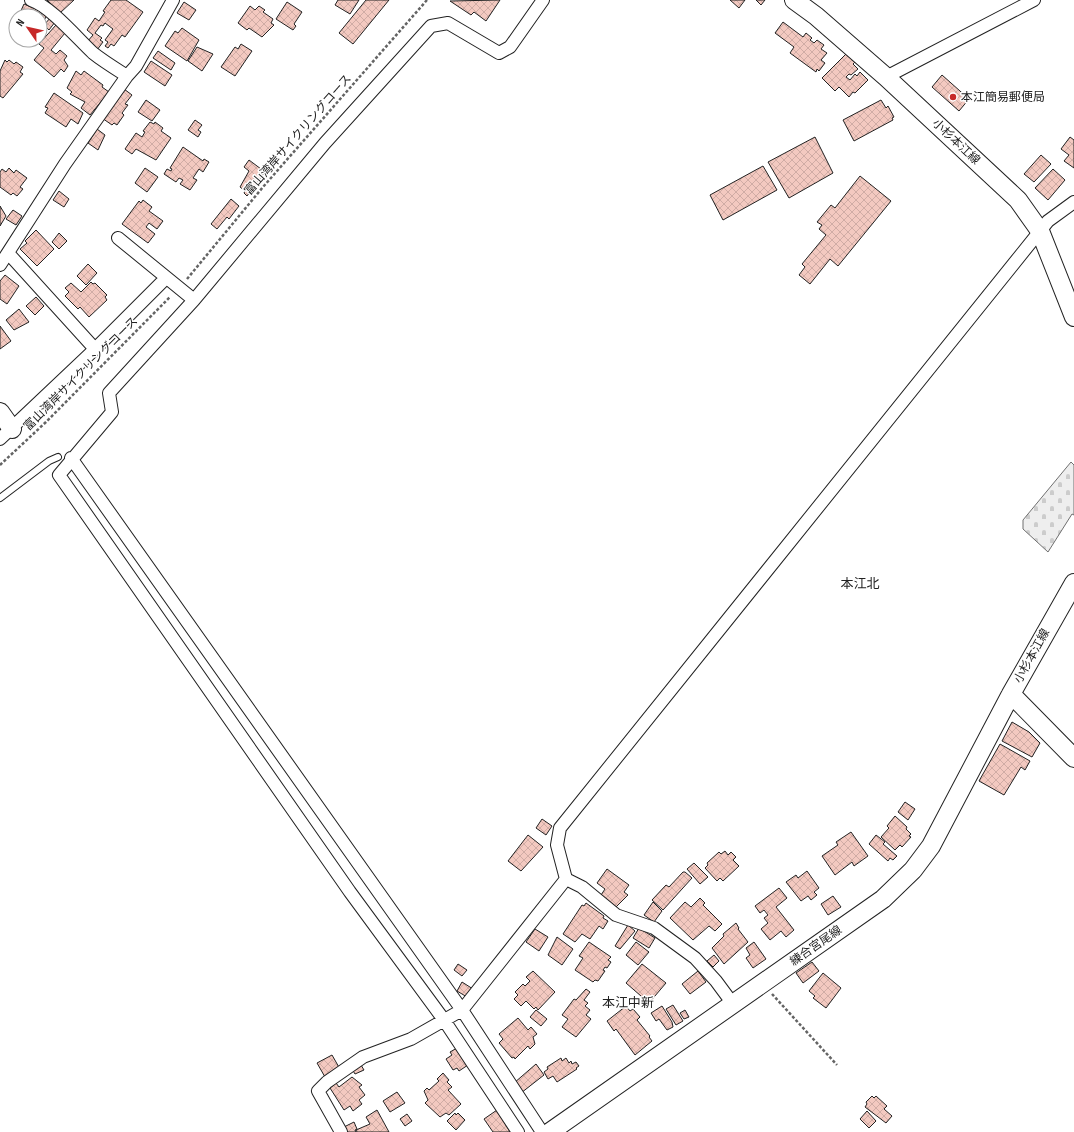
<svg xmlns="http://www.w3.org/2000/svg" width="1074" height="1132" font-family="'Sofia Sans Condensed','Noto Sans JP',sans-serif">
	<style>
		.cemetery { fill: url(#cemetery-stones); stroke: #6f6f6f }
		.building { fill: url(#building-cross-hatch); stroke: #222 }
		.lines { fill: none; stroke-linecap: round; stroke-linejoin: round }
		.lane-casing { stroke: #222; stroke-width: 8 }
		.street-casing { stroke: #222; stroke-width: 14 }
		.secondary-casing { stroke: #222; stroke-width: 20 }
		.path { stroke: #646464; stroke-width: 2.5; stroke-dasharray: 3 2; stroke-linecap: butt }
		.lane { stroke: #fff; stroke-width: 6 }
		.street { stroke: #fff; stroke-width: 12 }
		.secondary { stroke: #fff; stroke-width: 18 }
		.poi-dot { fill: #c62828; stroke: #fff; stroke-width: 1.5 }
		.labels { text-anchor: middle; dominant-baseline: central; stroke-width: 3; stroke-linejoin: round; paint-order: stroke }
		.poi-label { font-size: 12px; fill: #222; stroke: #fff; text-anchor: start }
		.street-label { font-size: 12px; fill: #222; stroke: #fff }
		.neighbourhood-label { font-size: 13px; fill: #222; stroke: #fff }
	</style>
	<defs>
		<pattern id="cemetery-stones" width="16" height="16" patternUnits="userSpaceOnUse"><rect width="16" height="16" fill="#eee"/><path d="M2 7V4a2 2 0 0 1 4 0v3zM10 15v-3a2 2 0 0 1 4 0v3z" fill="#ccc"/></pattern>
		<pattern id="building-cross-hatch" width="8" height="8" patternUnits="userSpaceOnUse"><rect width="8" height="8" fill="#f3c9c0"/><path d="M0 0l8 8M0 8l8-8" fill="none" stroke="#d0aca5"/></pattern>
	</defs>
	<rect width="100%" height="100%" fill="#fff"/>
	<path class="cemetery" d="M1071 462 1074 465V515L1072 514 1048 552 1023 529V520Z"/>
	<path class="building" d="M47 0H74L60 13Z
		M111 0H126L143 12 125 37 122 35 114 46 111 44 108 48 105 46 108 42 105 40 113 29 105 23 103 26 101 25 95 33 102 38 100 40 103 42 97 50 87 42 93 35 87 30 95 18 99 21 105 12 103 11Z
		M338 0H359L350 14 335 5Z
		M366 0H389L353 44 339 33Z
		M500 0 486 21 474 12 471 15 450 1Z
		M730 0H745L739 8Z
		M756 0H765L761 5Z
		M184 2 196 10 189 20 177 13Z
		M287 2 302 12 294 24 296 26 293 30 276 19Z
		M24 4 40 11 38 16 19 15Z
		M250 6 255 10 259 6 265 10 263 12 273 19 271 23 274 25 262 37 249 28 247 30 238 23Z
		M42 13 47 15 41 26 40 17Z
		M51 17 55 22 49 30 44 25Z
		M783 22 803 37 806 33 812 38 810 40 814 43 817 40 824 45 821 49 827 53 821 60 825 63 819 71 817 69 816 72 790 53 794 47 775 33Z
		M56 25 65 33 51 50 56 54 60 50 67 56 64 60 68 66 64 72 61 69 54 77 34 60 44 48 39 44Z
		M182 28 199 40 187 61 165 46 175 31 178 33Z
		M241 44 252 51 235 76 221 67 235 47 238 49Z
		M197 47 213 54 202 71 188 61Z
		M158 51 175 63 171 70 153 58Z
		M846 54 855 62 853 64 858 69 851 75 849 74 846 77 850 80 855 74 857 76 860 72 868 80 855 93 853 92 849 97 839 87 835 91 822 78Z
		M5 60 7 62 9 60 14 64 16 62 23 67 20 72 23 74 3 98 0 96V71Z
		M151 61 172 75 165 86 144 72Z
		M76 71 81 75 84 71 103 85 102 87 109 92 90 115 81 108 85 102 70 94 72 92 67 88Z
		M942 75 969 99 959 111 932 87Z
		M124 89 132 95 125 104 128 105 122 113 124 115 117 125 114 123 112 125 102 118Z
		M54 93 83 113 78 124 71 119 66 127 45 113 48 108 45 107Z
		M146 100 160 110 152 121 138 112Z
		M881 100 886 108 888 106 894 117 892 118 893 120 854 141 843 120Z
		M195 120 202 125 198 130 201 132 198 137 188 130Z
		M150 122 154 124 155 122 163 128 161 131 171 138 156 160 136 149 132 154 125 149 136 133 142 137 145 132 143 131Z
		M97 129 105 135 98 150 88 143Z
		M815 137 833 173 789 198 768 162Z
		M1070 137 1074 140V168L1064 161 1069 155 1061 149Z
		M183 147 203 161 204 159 209 162 203 172 199 169 193 178 197 180 190 190 180 184 183 180 179 178 176 182 164 174 167 169 171 171 172 169 170 168Z
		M1041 155 1051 164 1034 182 1024 174Z
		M249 160 265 172 247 196 244 193 245 191 240 187 249 171 244 167Z
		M763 166 777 190 723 220 710 195Z
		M9 168 14 173 16 170 27 178 20 187 23 189 17 196 13 193 11 195 0 187V172L2 169 6 172Z
		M145 168 158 177 147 192 135 183Z
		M1053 169 1065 180 1048 200 1035 188Z
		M860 176 891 201 838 266 830 259 810 284 799 275 805 267 802 264 826 235 819 229 822 225 817 222 831 205 835 208Z
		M59 191 69 199 64 207 53 200Z
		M231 199 239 206 229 219 227 217 217 229 211 224Z
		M143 200 152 207 149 211 163 221 157 229 149 223 146 227 155 234 148 243 122 224 139 201 141 203Z
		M0 206 6 216 0 226Z
		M13 210 22 216 16 225 6 219Z
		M36 230 54 249 37 266 20 249 27 243 25 241Z
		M59 233 67 241 59 249 52 242Z
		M88 264 97 273 86 285 77 276Z
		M5 275 19 286 7 304 0 299V281Z
		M91 282 93 284 95 283 107 295 105 297 107 300 89 317 80 307 78 309 65 296 69 292 65 288 71 283 81 292Z
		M36 297 44 306 35 315 26 306Z
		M19 309 29 322 14 330 6 320Z
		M0 326 11 341 0 349Z
		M1012 722 1029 732 1040 743 1032 757 1002 741Z
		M1000 744 1030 761 1025 770 1021 767 1004 795 979 781Z
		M905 802 915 809 908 820 898 812Z
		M895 816 907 827 906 829 911 834 909 836 911 837 902 847 900 845 895 850 881 837 889 828 887 826Z
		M542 819 552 826 546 835 536 828Z
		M851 832 868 856 854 866 852 862 835 875 822 856 838 845 836 842Z
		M528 835 543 847 521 871 508 861Z
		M876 835 885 842 883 844 897 856 893 860 890 858 888 861 869 844Z
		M725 851 728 855 731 852 736 857 733 860 739 866 723 881 720 878 717 881 705 868 708 865 707 863 719 852 721 854Z
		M694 863 708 877 700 884 687 869Z
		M607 869 629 885 624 892 628 895 616 907 601 895 605 889 597 883Z
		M807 871 819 888 814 892 817 895 811 900 808 896 801 901 786 882 796 875 798 878Z
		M683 872H685L692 878 663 910 652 900 666 885 669 887Z
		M779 888 787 898 776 907 794 930 786 937 781 931 770 940 761 929 768 923 764 918 768 915 764 910 760 913 755 906Z
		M833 896 841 907 828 915 821 904Z
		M700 898 705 903 703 905 722 924 715 931 709 926 693 940 670 918 685 902 691 907Z
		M653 902 662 911 654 922 644 915Z
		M586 903 604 916 603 918 608 921 603 929 599 926 590 939 582 934 575 942 563 934 582 905 584 906Z
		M736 923 739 928 738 929 748 942 724 964 712 948 724 936 723 934Z
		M628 925 635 931 620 949 615 946Z
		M639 928 655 938 649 948 633 938Z
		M535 929 548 937 539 951 526 942Z
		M557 937 573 949 562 965 548 955Z
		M589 942 611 957 608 960 611 962 607 968 605 967 603 970 605 971 598 981 595 980 593 982 575 970 583 958 579 956Z
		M636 942 649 952 638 965 626 955Z
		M754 942 766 959 753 968 746 958 750 955 746 948Z
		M714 955 719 961 713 967 707 961Z
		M812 962 819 971 803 983 796 973Z
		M458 964 467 970 462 976 454 970Z
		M642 964 666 983 649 1003 626 983Z
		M533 971 555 992 538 1010 536 1007 534 1009 526 1001 521 1006 514 999 518 995 515 992 523 984 525 986 530 981 526 977Z
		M698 971 706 982 690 994 682 984Z
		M823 973 841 988 826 1008 813 998 815 996 809 991Z
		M462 982 473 989 467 997 457 991Z
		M586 989 590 992 584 1000 588 1003 585 1006 590 1010 586 1015 591 1019 576 1037 562 1027 568 1019 562 1015 574 999 576 1000Z
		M673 1005 683 1021 676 1025 666 1009Z
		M626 1006 630 1011 633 1009 640 1017 637 1020 650 1036 649 1037 652 1041 635 1055 616 1029 614 1031 607 1021Z
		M662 1006 672 1022 673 1027 667 1030 659 1019 656 1021 651 1013Z
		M536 1010 547 1019 541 1026 530 1017Z
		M685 1010 689 1017 684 1019 680 1013Z
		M518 1018 528 1030 531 1027 537 1034 533 1037 535 1044 530 1049 528 1046 515 1059 514 1057 512 1058 499 1043 503 1039 499 1034Z
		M457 1048 468 1065 459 1071 457 1068 453 1070 446 1059 452 1055 450 1052Z
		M332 1055 340 1069 325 1077 317 1063Z
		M561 1058 562 1061 566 1058 569 1063 571 1061 572 1064 576 1062 579 1066 576 1068 577 1069 557 1082 553 1076 548 1079 544 1072 548 1069 547 1067Z
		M536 1064 544 1075 521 1093 514 1083Z
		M361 1065 364 1070 355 1074 352 1069Z
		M443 1073 449 1080 447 1082 452 1087 448 1090 461 1104 449 1115 446 1113 440 1117 425 1103 428 1100 424 1091 427 1088 429 1090 439 1081 437 1079Z
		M352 1077 362 1085 359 1087 365 1095 359 1100 362 1104 353 1111 350 1106 344 1110 330 1088 336 1083 339 1087Z
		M397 1092 405 1103 390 1112 383 1101Z
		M872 1096 874 1098 876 1096 887 1106 884 1109 892 1116 886 1123 865 1107 867 1104 866 1102Z
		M377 1110 389 1132H357L356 1130 370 1124 366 1117Z
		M497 1110 510 1132H493L484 1119Z
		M867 1111 876 1121 869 1128 860 1119Z
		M455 1113 456 1115 458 1113 465 1120 456 1130 447 1121Z
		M407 1114 412 1121 405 1126 400 1119Z
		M354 1122 357 1129 355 1130 356 1132H347L344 1127Z"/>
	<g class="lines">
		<defs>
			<path id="lane" d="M0 498 49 461 58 457"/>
			<path id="street" d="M31 0C50 6 77 38 93 53 103 61 116 69 127 76
				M886 77 1034 0
				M118 238 194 300
				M8 253 95 349
				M0 265 65 164 127 76 136 66 173 0
				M0 439 95 349 166 278
				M71 458 462 1010 542 1132
				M566 879 582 887 616 915 654 928 695 958 716 981 733 1004
				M341 1132 318 1091 327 1082 363 1057 411 1039 462 1010 566 879 557 845 560 828 1048 221 1074 202
				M518 1132 444 1020 350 892 59 475 112 412 109 393 194 300 325 143 431 26 448 23 499 53 510 47 543 0"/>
			<path id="secondary" d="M794 0 816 16 886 77 1018 200 1040 231 1074 317
				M0 412 12 429
				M1011 694 1074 758
				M550 1132 883 899 913 870 931 846 1011 694 1074 583"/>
		</defs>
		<use href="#lane" class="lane-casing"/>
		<use href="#street" class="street-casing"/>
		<use href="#secondary" class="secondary-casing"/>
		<path class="path" d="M187 279 263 187 427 0
			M0 465 46 422 170 297
			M772 994 837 1065"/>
		<use href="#lane" class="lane"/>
		<use href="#street" class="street"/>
		<use href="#secondary" class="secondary"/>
	</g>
	<circle class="poi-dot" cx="953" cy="97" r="4"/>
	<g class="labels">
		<g class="poi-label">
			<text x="961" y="97">本江簡易郵便局</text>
		</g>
		<g class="street-label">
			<text transform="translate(298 135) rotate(-49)">富山湾岸サイクリングコース</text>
			<text transform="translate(956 142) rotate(43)">小杉本江線</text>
			<text transform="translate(81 374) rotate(-45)">富山湾岸サイクリングコース</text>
			<text transform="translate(1032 656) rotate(-61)">小杉本江線</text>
			<text transform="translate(816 946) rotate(-35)">練合宮尾線</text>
		</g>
		<g class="neighbourhood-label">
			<text x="860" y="584">本江北</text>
			<text x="628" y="1003">本江中新</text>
		</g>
	</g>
	<g transform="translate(28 28) rotate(304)"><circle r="19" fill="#ffffff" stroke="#a7a7a7"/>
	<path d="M0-3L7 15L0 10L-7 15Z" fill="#c62828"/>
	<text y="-6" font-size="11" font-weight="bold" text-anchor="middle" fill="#222222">N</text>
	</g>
</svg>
